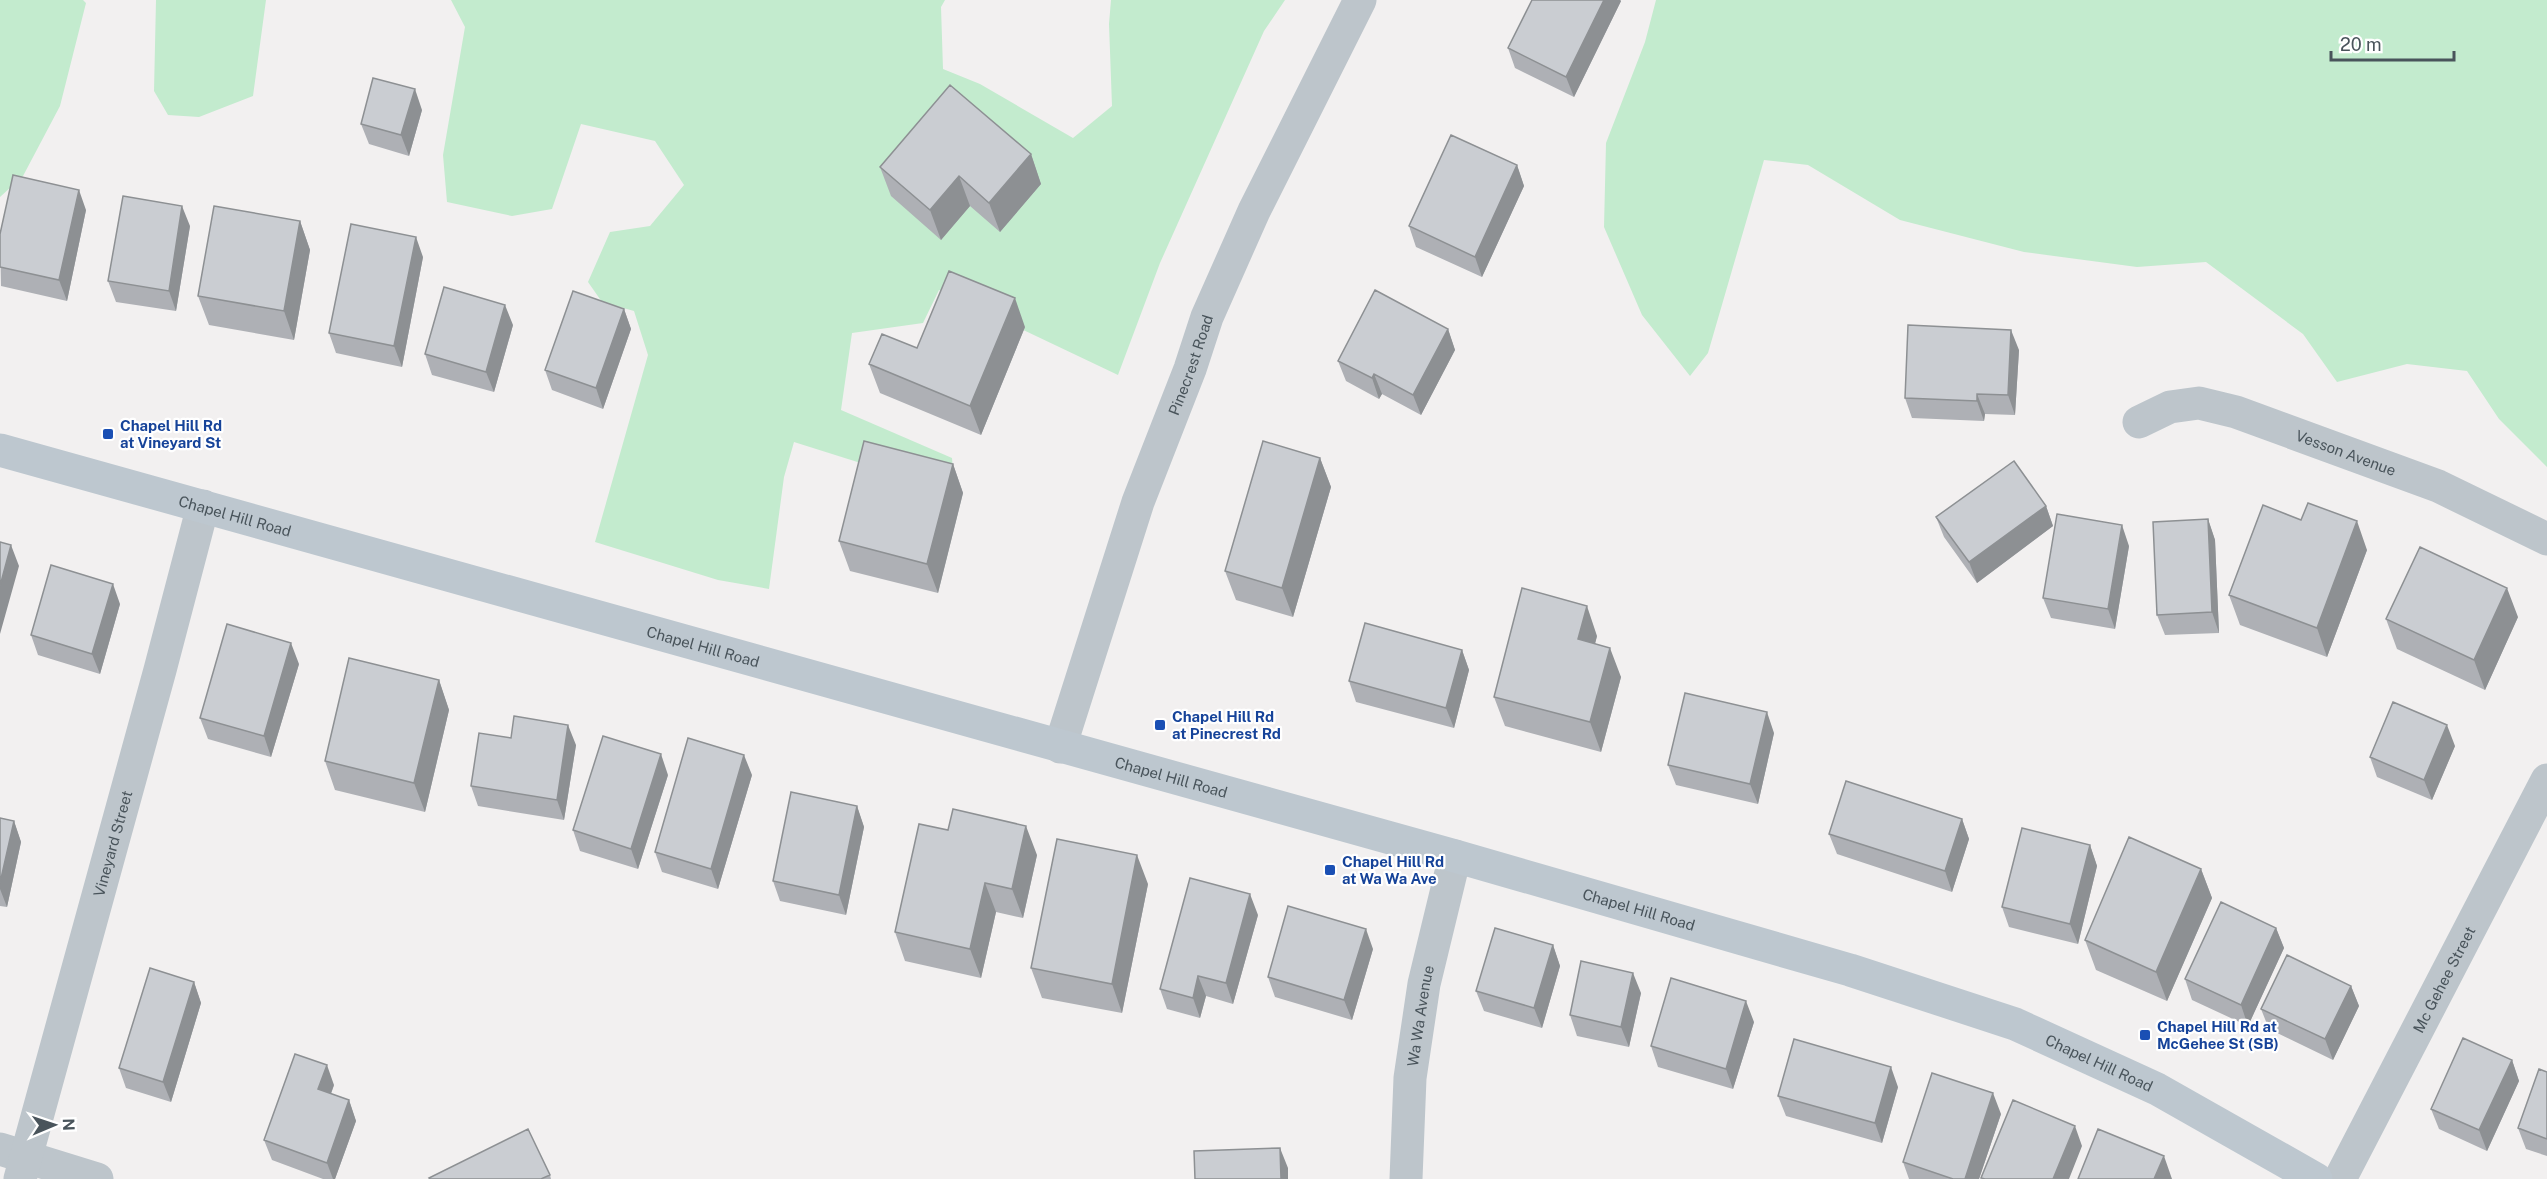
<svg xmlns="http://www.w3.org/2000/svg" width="2547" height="1179" font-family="'Public Sans',sans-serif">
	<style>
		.green { fill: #c3ebce }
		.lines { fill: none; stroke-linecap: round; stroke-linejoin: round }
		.street { stroke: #bdc5cb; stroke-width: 33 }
		.secondary { stroke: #bdc7cf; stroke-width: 33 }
		.wall { fill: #aeb0b5 }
		.shaded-wall { fill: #8d9093 }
		.building { fill: #cacdd2; stroke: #8d9093; stroke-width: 1.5 }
		.transit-dot { fill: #1a4fb4; stroke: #fff; stroke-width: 2 }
		.labels { text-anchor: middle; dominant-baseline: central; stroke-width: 4.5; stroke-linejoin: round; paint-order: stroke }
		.street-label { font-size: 15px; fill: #49545b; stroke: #fff }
		.transit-label { font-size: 15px; font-weight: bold; fill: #164399; stroke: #fff; text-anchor: start }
	</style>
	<rect width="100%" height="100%" fill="#f2f0f0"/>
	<path class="green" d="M0 0H83L86 3 60 106 23 176 0 197Z
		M156 0H266L253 96 199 117 168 115 154 91Z
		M451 0H945L941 7 943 69 980 84 1073 138 1112 106 1109 24 1111 0H1285L1264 31 1160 263 1118 375 939 290 923 323 852 333 841 410 952 458 954 484 905 477 794 442 784 477 769 589 718 580 595 542 648 355 634 311 602 302 588 282 610 232 650 226 684 185 655 141 581 124 552 209 512 216 447 202 443 155 465 27Z
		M1656 0H2547V467L2499 419 2467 371 2407 364 2337 382 2303 334 2206 262 2137 267 2024 252 1900 220 1808 165 1764 160 1708 353 1690 376 1642 315 1604 227 1606 143 1645 42Z"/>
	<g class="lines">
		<g class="street">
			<path id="s1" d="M2139 422 2170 407 2199 403 2236 412 2438 486 2547 539"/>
			<path id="s2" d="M1060 747 1138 502 1190 369 1207 317 1254 211 1360 0"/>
			<path d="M0 1149 97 1179"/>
			<path id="s3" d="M20 1179 160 670 203 506"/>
			<path id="s4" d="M1406 1179 1410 1078 1424 984 1455 856"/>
			<path id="s5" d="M2340 1179 2547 780"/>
		</g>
		<path class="secondary" id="s6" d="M0 450 1455 856 1850 970 2015 1024 2157 1089 2316 1179"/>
	</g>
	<path class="wall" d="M1532 0H1620L1621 1 1574 97 1515 68 1508 48Z
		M422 110 409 156 369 144 361 124Z
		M1031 154 1041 184 1000 232 970 206 941 240 891 196 880 167Z
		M1517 165 1524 186 1482 277 1416 247 1409 226Z
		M86 210 67 301 1 286 0 234Z
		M300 221 310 250 294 340 209 325 198 296Z
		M190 226 176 311 116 302 108 281Z
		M423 257 402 367 336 353 329 333Z
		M624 309 631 329 603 409 552 390 545 370Z
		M513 325 494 392 432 375 425 354Z
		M1025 327 981 435 880 393 869 364 917 348Z
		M1448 329 1455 350 1421 415 1382 394 1379 399 1346 381 1338 361Z
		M2019 350 2015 415 1985 414 1984 421 1912 418 1905 398Z
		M1320 458 1331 487 1293 617 1236 600 1225 571Z
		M953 464 963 493 938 593 850 571 839 541Z
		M2046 506 2053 526 1977 583 1944 537 1936 517Z
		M2208 519 2215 540 2219 633 2165 635 2157 615Z
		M2301 520 2367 550 2327 657 2240 625 2229 595Z
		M2129 546 2115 629 2051 618 2043 598Z
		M120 604 100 674 38 655 31 635Z
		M2518 617 2485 690 2397 649 2386 619Z
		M1597 636 1595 643 1621 677 1601 752 1505 726 1494 697Z
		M1462 650 1469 670 1454 728 1356 702 1349 681Z
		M299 664 271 757 208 739 200 718Z
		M439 680 449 710 425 812 335 790 325 761Z
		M1774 733 1758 804 1676 785 1668 765Z
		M511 738 576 745 564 820 478 806 471 786Z
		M2455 746 2432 800 2377 777 2370 757Z
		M668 775 638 869 580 851 573 830Z
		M752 775 718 889 662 872 655 852Z
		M857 806 864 827 846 915 780 901 773 881Z
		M0 818 14 821 21 842 7 907 0 906Z
		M1962 819 1969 839 1952 892 1837 854 1829 834Z
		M2090 845 2097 866 2078 944 2009 927 2002 907Z
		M1037 855 1023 918 996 912 981 978 905 961 895 932Z
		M2201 869 2212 898 2167 1001 2096 970 2085 940Z
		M1148 884 1122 1013 1042 998 1031 968Z
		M1258 915 1233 1004 1206 996 1200 1018 1167 1009 1160 989Z
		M2276 928 2284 948 2248 1026 2192 1000 2185 979Z
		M1553 945 1560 966 1542 1028 1484 1011 1476 991Z
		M1373 949 1352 1020 1275 997 1268 977Z
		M194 982 201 1003 171 1102 126 1088 119 1068Z
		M2351 986 2359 1006 2333 1060 2269 1029 2261 1009Z
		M1641 993 1629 1047 1577 1036 1570 1015Z
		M1754 1022 1733 1089 1658 1067 1651 1046Z
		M2512 1060 2519 1081 2487 1151 2439 1129 2431 1109Z
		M2547 1072V1156L2526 1149 2518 1128Z
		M334 1085 331 1094 349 1100 356 1121 335 1179H323L272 1160 264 1140Z
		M1898 1087 1882 1143 1786 1116 1778 1096Z
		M2001 1114 1979 1179H1909L1903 1162Z
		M550 1175 551 1179H429Z"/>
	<path class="shaded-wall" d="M1604 0H1620L1621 1 1574 97 1566 77Z
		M415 89 422 110 409 156 401 135Z
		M1031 154 1041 184 1000 232 989 203Z
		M1517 165 1524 186 1482 277 1475 257Z
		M959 176 970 206 941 240 930 210Z
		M79 190 86 210 67 301 59 280Z
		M182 206 190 226 176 311 169 291Z
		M300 221 310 250 294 340 284 311Z
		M416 237 423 257 402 367 394 346Z
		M1015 298 1025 327 981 435 970 406Z
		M505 305 513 325 494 392 486 372Z
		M624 309 631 329 603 409 596 388Z
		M1448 329 1455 350 1421 415 1413 395Z
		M2011 330 2019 350 2015 415 2008 395Z
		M1374 374 1382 394 1379 399 1372 378Z
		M1977 394 1985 414 1984 421 1977 401Z
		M1320 458 1331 487 1293 617 1282 588Z
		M953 464 963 493 938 593 927 564Z
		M2046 506 2053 526 1977 583 1969 562Z
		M2208 519 2215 540 2219 633 2212 612Z
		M2357 521 2367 550 2327 657 2317 628Z
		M2122 525 2129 546 2115 629 2108 609Z
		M11 545 19 566 0 634V586Z
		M113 584 120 604 100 674 92 654Z
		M2507 588 2518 617 2485 690 2474 660Z
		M1587 606 1597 636 1589 668 1578 639Z
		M291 643 299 664 271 757 264 736Z
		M1610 648 1621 677 1601 752 1590 722Z
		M1462 650 1469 670 1454 728 1446 708Z
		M439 680 449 710 425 812 414 783Z
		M1767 712 1774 733 1758 804 1750 784Z
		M568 725 576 745 564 820 557 800Z
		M2447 725 2455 746 2432 800 2424 780Z
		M661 754 668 775 638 869 631 849Z
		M744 755 752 775 718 889 711 869Z
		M857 806 864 827 846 915 839 895Z
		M1962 819 1969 839 1952 892 1945 871Z
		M14 821 21 842 7 907 0 889V883Z
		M1026 826 1037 855 1023 918 1012 889Z
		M2090 845 2097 866 2078 944 2070 924Z
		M1137 855 1148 884 1122 1013 1112 984Z
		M2201 869 2212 898 2167 1001 2156 972Z
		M985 883 996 912 981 978 970 949Z
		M1250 894 1258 915 1233 1004 1226 983Z
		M2276 928 2284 948 2248 1026 2241 1005Z
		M1366 929 1373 949 1352 1020 1344 1000Z
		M1553 945 1560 966 1542 1028 1534 1008Z
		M1633 973 1641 993 1629 1047 1621 1027Z
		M1198 976 1206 996 1200 1018 1193 998Z
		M194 982 201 1003 171 1102 163 1082Z
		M2351 986 2359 1006 2333 1060 2325 1039Z
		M1746 1001 1754 1022 1733 1089 1726 1069Z
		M2512 1060 2519 1081 2487 1151 2479 1130Z
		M327 1065 334 1085 325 1109 318 1089Z
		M1891 1067 1898 1087 1882 1143 1875 1123Z
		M1993 1093 2001 1114 1979 1179H1965Z
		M349 1100 356 1121 335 1179H333L327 1163Z
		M2075 1126 2082 1146 2069 1179H2053Z
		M1280 1148 1288 1168V1179H1281Z
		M2164 1156 2172 1179H2154Z"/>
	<path class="building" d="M1532 0H1604L1566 77 1508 48Z
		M373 78 415 89 401 135 361 124Z
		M950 85 1031 154 989 203 959 176 930 210 880 167Z
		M1451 135 1517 165 1475 257 1409 226Z
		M13 175 79 190 59 280 0 267V234Z
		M123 196 182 206 169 291 108 281Z
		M214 206 300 221 284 311 198 296Z
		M351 224 416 237 394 346 329 333Z
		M949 271 1015 298 970 406 869 364 882 334 917 348Z
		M444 287 505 305 486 372 425 354Z
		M1375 290 1448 329 1413 395 1374 374 1372 378 1338 361Z
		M573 291 624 309 596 388 545 370Z
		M1908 325 2011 330 2008 395 1977 394V401L1905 398Z
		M864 441 953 464 927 564 839 541Z
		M1263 441 1320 458 1282 588 1225 571Z
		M2014 461 2046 506 1969 562 1936 517Z
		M2308 503 2357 521 2317 628 2229 595 2263 505 2301 520Z
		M2057 514 2122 525 2108 609 2043 598Z
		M2208 519 2212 612 2157 615 2153 522Z
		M0 542 11 545 0 586Z
		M2420 547 2507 588 2474 660 2386 619Z
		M51 565 113 584 92 654 31 635Z
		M1522 588 1587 606 1578 639 1610 648 1590 722 1494 697Z
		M1365 623 1462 650 1446 708 1349 681Z
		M227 624 291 643 264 736 200 718Z
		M349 658 439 680 414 783 325 761Z
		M1685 693 1767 712 1750 784 1668 765Z
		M2393 702 2447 725 2424 780 2370 757Z
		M514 716 568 725 557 800 471 786 479 733 511 738Z
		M603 736 661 754 631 849 573 830Z
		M688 738 744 755 711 869 655 852Z
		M1846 781 1962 819 1945 871 1829 834Z
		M791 792 857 806 839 895 773 881Z
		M953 809 1026 826 1012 889 985 883 970 949 895 932 919 824 948 830Z
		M0 818 14 821 0 883Z
		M2022 828 2090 845 2070 924 2002 907Z
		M2129 837 2201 869 2156 972 2085 940Z
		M1057 839 1137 855 1112 984 1031 968Z
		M1190 878 1250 894 1226 983 1198 976 1193 998 1160 989Z
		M2221 902 2276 928 2241 1005 2185 979Z
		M1288 906 1366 929 1344 1000 1268 977Z
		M1495 928 1553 945 1534 1008 1476 991Z
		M2287 955 2351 986 2325 1039 2261 1009Z
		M1581 961 1633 973 1621 1027 1570 1015Z
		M150 968 194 982 163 1082 119 1068Z
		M1671 978 1746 1001 1726 1069 1651 1046Z
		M2463 1038 2512 1060 2479 1130 2431 1109Z
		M1794 1039 1891 1067 1875 1123 1778 1096Z
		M295 1054 327 1065 318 1089 349 1100 327 1163 264 1140Z
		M2539 1069 2547 1072V1139L2518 1128Z
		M1932 1073 1993 1093 1965 1179H1953L1903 1162Z
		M2013 1100 2075 1126 2053 1179H1985L1981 1178Z
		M528 1129 550 1175 541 1179H430L429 1178Z
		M2098 1129 2164 1156 2154 1179H2078Z
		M1280 1148 1281 1179H1195L1194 1151Z"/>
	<g class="transit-dot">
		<rect x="102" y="428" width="12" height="12" rx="3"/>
		<rect x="1154" y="719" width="12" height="12" rx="3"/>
		<rect x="1324" y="864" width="12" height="12" rx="3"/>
		<rect x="2139" y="1029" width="12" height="12" rx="3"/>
	</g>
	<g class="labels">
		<g class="street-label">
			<text stroke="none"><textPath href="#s2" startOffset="404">Pinecrest Road</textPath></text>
			<text stroke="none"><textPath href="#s1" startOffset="219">Vesson Avenue</textPath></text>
			<text stroke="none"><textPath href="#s6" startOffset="244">Chapel Hill Road</textPath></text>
			<text stroke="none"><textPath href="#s6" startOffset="730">Chapel Hill Road</textPath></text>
			<text stroke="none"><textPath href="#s6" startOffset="1216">Chapel Hill Road</textPath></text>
			<text stroke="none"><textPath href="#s3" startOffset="348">Vineyard Street</textPath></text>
			<text stroke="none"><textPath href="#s6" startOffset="1702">Chapel Hill Road</textPath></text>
			<text stroke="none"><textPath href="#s5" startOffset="225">Mc Gehee Street</textPath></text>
			<text stroke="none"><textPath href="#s4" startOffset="164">Wa Wa Avenue</textPath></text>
			<text stroke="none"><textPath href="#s6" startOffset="2188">Chapel Hill Road</textPath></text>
		</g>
		<g class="transit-label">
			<text x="120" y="425">Chapel Hill Rd<tspan x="120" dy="17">at Vineyard St</tspan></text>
			<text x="1172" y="716">Chapel Hill Rd<tspan x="1172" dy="17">at Pinecrest Rd</tspan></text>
			<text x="1342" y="861">Chapel Hill Rd<tspan x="1342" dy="17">at Wa Wa Ave</tspan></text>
			<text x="2157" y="1026">Chapel Hill Rd at<tspan x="2157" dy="17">McGehee St (SB)</tspan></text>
		</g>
	</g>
	<g transform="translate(54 1125) rotate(88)" stroke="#ffffff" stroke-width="4.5" paint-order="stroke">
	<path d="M0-4.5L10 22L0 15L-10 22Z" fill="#49545b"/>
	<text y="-9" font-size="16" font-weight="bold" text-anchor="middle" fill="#49545b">N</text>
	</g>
	<path d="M2331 51v9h123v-9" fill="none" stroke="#49545b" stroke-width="3"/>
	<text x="2340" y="51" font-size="18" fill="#49545b" stroke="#ffffff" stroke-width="4.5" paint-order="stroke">20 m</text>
</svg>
